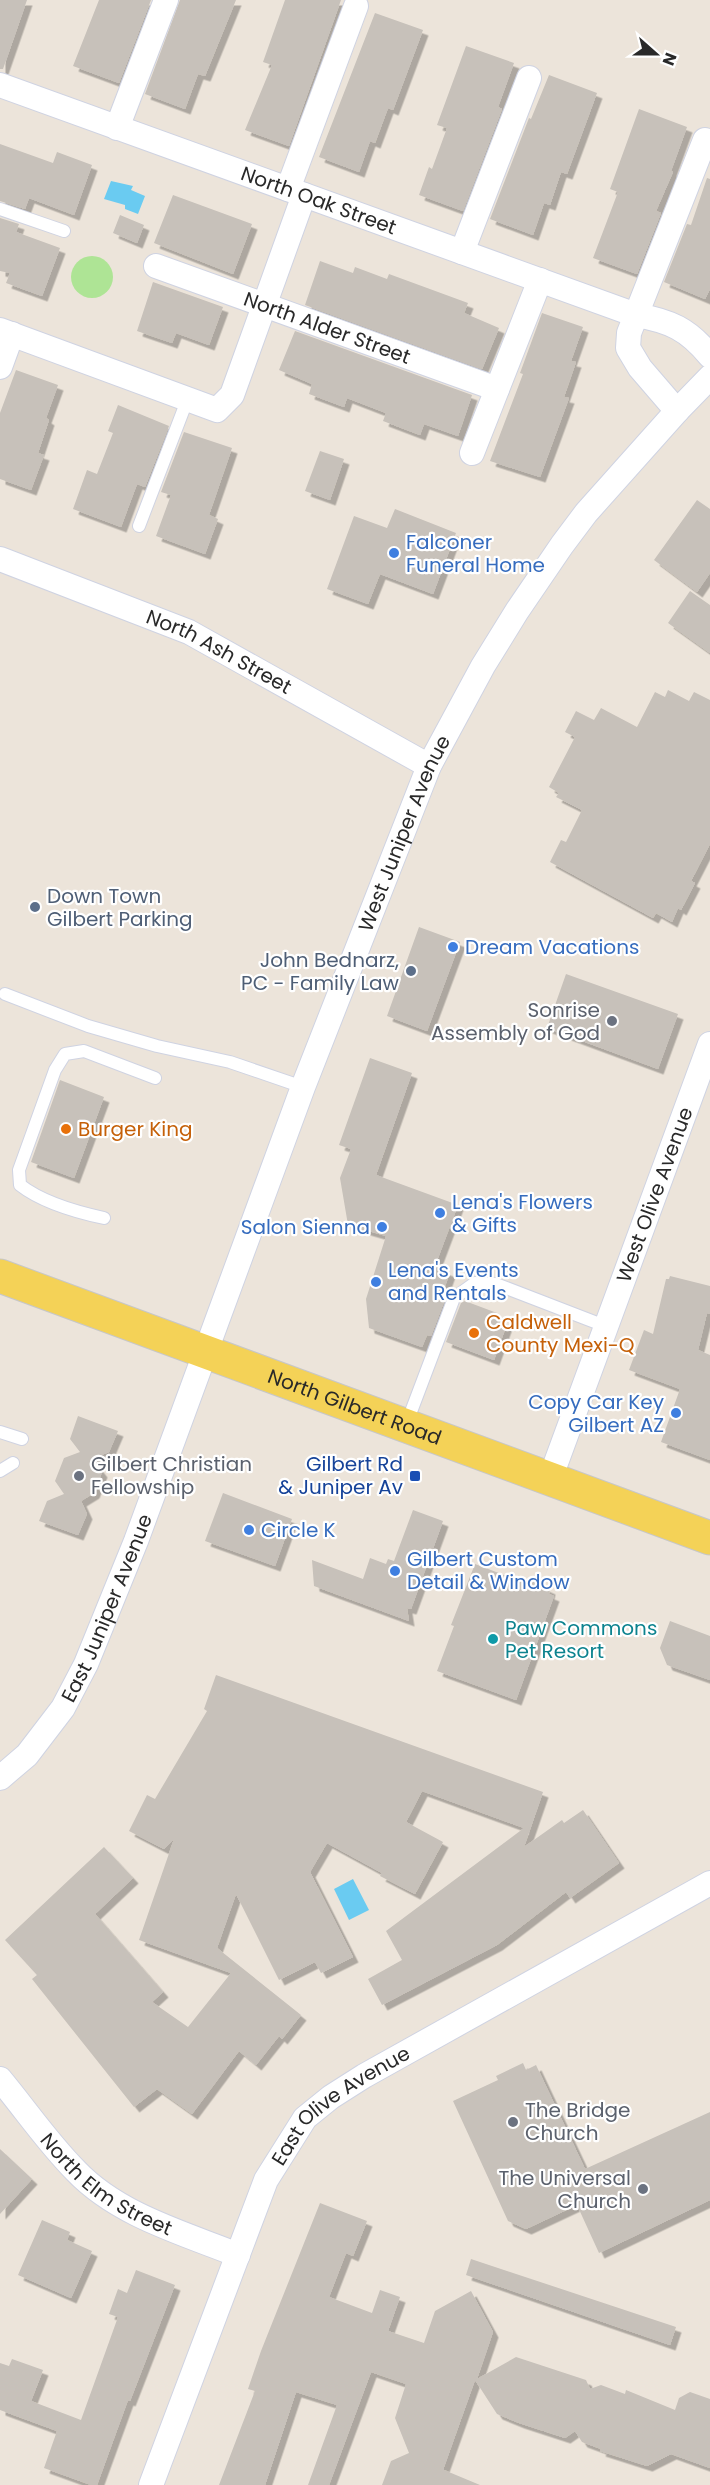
<svg xmlns="http://www.w3.org/2000/svg" width="710" height="2485" font-family="Poppins,sans-serif">
	<style>
		.green { fill: #aee495 }
		.water { fill: #6acbf1 }
		.building { fill: #c7c1ba; filter: url(#shadow) }
		.lines { fill: none; stroke-linecap: round; stroke-linejoin: round }
		.service-casing { stroke: #cfd3e2; stroke-width: 14 }
		.minor-casing { stroke: #cfd3e2; stroke-width: 26 }
		.primary-casing { stroke: #c7c7c7; stroke-width: 35 }
		.service { stroke: #fff; stroke-width: 12 }
		.minor { stroke: #fff; stroke-width: 24 }
		.primary { stroke: #f4d257; stroke-width: 33 }
		.shop-dot { fill: #3f7fe0; stroke: #fff; stroke-width: 2 }
		.service-dot { fill: #5c6f8a; stroke: #fff; stroke-width: 2 }
		.worship-dot { fill: #6b7280; stroke: #fff; stroke-width: 2 }
		.food-dot { fill: #e8710a; stroke: #fff; stroke-width: 2 }
		.transit-dot { fill: #1a4fb4; stroke: #fff; stroke-width: 2 }
		.culture-dot { fill: #0f9aa8; stroke: #fff; stroke-width: 2 }
		.labels { text-anchor: middle; dominant-baseline: central; stroke-width: 4.5; stroke-linejoin: round; paint-order: stroke }
		.street-label { font-size: 20px; fill: #292929; stroke: #fff }
		.shop-label { font-size: 20px; fill: #366cbe; stroke: #fff; text-anchor: start }
		.service-label { font-size: 20px; fill: #4e5e75; stroke: #fff; text-anchor: start }
		.worship-label { font-size: 20px; fill: #5b616d; stroke: #fff; text-anchor: end }
		.food-label { font-size: 20px; fill: #c56008; stroke: #fff; text-anchor: start }
		.transit-label { font-size: 20px; fill: #164399; stroke: #fff; text-anchor: end }
		.culture-label { font-size: 20px; fill: #0d838f; stroke: #fff; text-anchor: start }
	</style>
	<defs>
		<filter id="shadow"><feDropShadow dx="5.5" dy="5.5" stdDeviation="0" flood-color="#0004"/></filter>
	</defs>
	<rect width="100%" height="100%" fill="#ece4da"/>
	<path class="green" d="M71 277a21 21 0 1 1 42 0a21 21 0 1 1-42 0Z"/>
	<path class="water" d="M111 181 133 186 131 190 145 196 138 214 125 209V205L104 199Z
		M353 1879 369 1910 349 1920 334 1889Z"/>
	<path class="building" d="M0 0H27L3 69H0Z
		M99 0H151L119 83 73 66Z
		M180 0H236L205 76 198 74 185 109 145 94Z
		M285 0H341L289 146 245 130 272 65 263 62Z
		M375 13 423 30 393 110 388 108 375 143 370 141 359 172 319 157Z
		M466 46 514 63 498 107 502 109 463 211 419 195 429 167 432 169 447 128 437 125Z
		M549 75 597 93 567 174 561 172 550 205 544 203 533 235 490 219 529 118 531 119Z
		M639 109 687 127 671 171 673 172 656 211 661 213 637 274 593 258 618 192 610 189Z
		M0 144 53 163 57 152 92 165 74 215 29 198 25 209 0 201Z
		M707 178 710 179V289L705 299 664 282 687 224 691 225Z
		M173 195 252 224 233 274 154 243Z
		M120 215 144 225 137 243 113 233Z
		M0 218 19 224 16 232 60 248 42 296 6 283 10 273 0 271Z
		M320 261 353 273 355 267 387 279 389 274 468 303 464 313 499 328 482 369 305 305Z
		M153 282 223 307 209 345 176 333 172 343 137 331Z
		M542 313 583 327 571 361 576 362 564 397 569 398 540 477 490 461 523 374 520 373Z
		M295 331 472 395 458 436 424 424 420 435 383 421 386 413 347 398 344 407 309 394 312 384 279 370Z
		M16 370 58 385 46 418 49 420 38 453 44 455 31 490 0 479V413Z
		M118 405 169 426 145 487 137 484 121 527 73 509 87 470 97 474 113 433 108 431Z
		M184 432 232 448 209 515 218 519 205 554 156 536 171 495 161 492Z
		M320 451 344 459 330 500 305 491Z
		M697 500 710 509V573L697 592 654 560Z
		M395 509 456 533 433 594 380 574 368 604 327 589 354 516 387 528Z
		M690 591 710 605V653L668 623Z
		M668 690 689 701 694 692 710 700V844L691 881 695 883 681 910 678 908 672 922 656 913 653 918 550 862 561 840 566 842 582 810 556 797 559 793 549 787 575 737 565 732 576 711 594 720 601 708 637 727 655 692 665 697Z
		M419 927 460 942 427 1031 387 1016Z
		M566 974 678 1014 658 1069 547 1028Z
		M370 1058 412 1073 376 1175 458 1205 435 1266 450 1272 443 1292 447 1294 431 1336 427 1335 422 1347 369 1328 366 1299 386 1236 348 1225 340 1178 351 1149 339 1145Z
		M60 1080 104 1097 74 1178 31 1162Z
		M670 1276 710 1286V1314L707 1313 698 1350 710 1355V1460L661 1442 680 1389 629 1370 644 1330 653 1334 666 1279H669Z
		M465 1301 497 1313 495 1320 507 1324 494 1360 446 1342 461 1303Z
		M78 1416 118 1431 109 1452 92 1459 102 1472 94 1493 81 1501 87 1514 78 1535 39 1521 47 1501 64 1494 55 1481 64 1458 80 1452 70 1439Z
		M223 1493 292 1519 275 1566 205 1541Z
		M413 1510 443 1521 411 1609 407 1608 409 1621 314 1586 312 1560 363 1579 370 1558 386 1564 388 1559 394 1561Z
		M475 1564 530 1585 532 1581 550 1589 549 1594 554 1596 516 1700 437 1671 454 1626 451 1625Z
		M670 1621 710 1636V1680L667 1665 660 1648Z
		M216 1675 543 1792 524 1847 562 1820 564 1823 583 1810 619 1863 570 1898 566 1892 497 1945 382 2005 368 1979 402 1960 386 1931 524 1828 422 1791 406 1822 443 1842 415 1894 380 1876 382 1873 327 1843 310 1872 353 1957 321 1973 315 1962 279 1980 236 1894 217 1948 301 2015 282 2039 279 2036 256 2065 239 2051 192 2114 157 2089 134 2107 32 1979 37 1975 5 1940 104 1847 133 1878 95 1914 163 1992 152 2002 188 2027 231 1973 139 1940 174 1839 164 1849 129 1831 147 1795 155 1799 207 1711 204 1709Z
		M523 2063 526 2070 536 2065 585 2169 710 2112V2200L599 2253 577 2205 526 2229 508 2221 453 2101 498 2080 496 2076Z
		M0 2149 32 2179 0 2214Z
		M320 2203 367 2221 353 2256 346 2253 329 2297 372 2313 380 2290 400 2297 388 2331 424 2343 435 2311 471 2291 493 2332 477 2379 516 2357 586 2380 590 2389 601 2385 625 2394 626 2390 675 2410 679 2398 690 2392 710 2399V2468L671 2454 647 2466 600 2451 601 2449 582 2442 575 2431 565 2438 519 2423 497 2414 475 2380 444 2467V2470L480 2485H382L391 2461 409 2453 395 2418 406 2384 371 2372 329 2485H308L337 2405 296 2392 265 2485H219L255 2391 248 2389 261 2351Z
		M42 2220 70 2232 67 2240 92 2251 71 2298 18 2275Z
		M471 2259 676 2327 670 2345 466 2275Z
		M136 2270 175 2285 130 2401 128 2400 97 2485H91L44 2468 57 2431 0 2410V2363L9 2366 12 2359 43 2370 31 2401 81 2420 118 2317 109 2314 118 2289 127 2293Z"/>
	<g class="lines">
		<defs>
			<path id="service" d="M0 209 64 231
				M139 526 188 398
				M5 994 88 1026 157 1046 230 1062 303 1087
				M104 1218C76 1212 43 1203 20 1185L19 1170 55 1070 65 1054 84 1051 155 1078
				M406 1425 454 1298 475 1283 496 1284 605 1326
				M0 1432 22 1439
				M0 1471 13 1463"/>
			<g id="minor">
				<path id="s1" d="M0 85 636 315C670 321 688 329 710 356"/>
				<path d="M117 128 166 0"/>
				<path d="M288 189 356 6"/>
				<path d="M462 252 529 78"/>
				<path id="s2" d="M156 266 497 389"/>
				<path d="M0 330 217 410 232 395 304 195"/>
				<path d="M0 367 12 334"/>
				<path d="M677 411 640 368 628 348 629 333 705 140"/>
				<path d="M472 453 540 280"/>
				<path id="s3" d="M0 559 189 632 429 766"/>
				<path id="s4" d="M550 1479 710 1044"/>
				<path id="s5" d="M0 1778 27 1755 63 1708 86 1664 136 1541 303 1087 429 766 483 666 517 611 562 545 586 513 677 411 710 377"/>
				<path id="s6" d="M0 2079C25 2109 48 2143 76 2171 118 2215 183 2233 238 2255"/>
				<path id="s7" d="M151 2485 266 2180 305 2118 331 2097 364 2076 710 1883"/>
			</g>
			<g id="primary">
				<path id="s8" d="M0 1276 710 1538"/>
			</g>
		</defs>
		<use href="#service" class="service-casing"/>
		<use href="#minor" class="minor-casing"/>
		<use href="#primary" class="primary-casing"/>
		<use href="#service" class="service"/>
		<use href="#minor" class="minor"/>
		<use href="#primary" class="primary"/>
	</g>
	<g class="shop-dot">
		<circle cx="394" cy="553" r="6"/>
		<circle cx="453" cy="947" r="6"/>
		<circle cx="440" cy="1213" r="6"/>
		<circle cx="382" cy="1227" r="6"/>
		<circle cx="376" cy="1282" r="6"/>
		<circle cx="676" cy="1413" r="6"/>
		<circle cx="249" cy="1530" r="6"/>
		<circle cx="395" cy="1571" r="6"/>
	</g>
	<g class="service-dot">
		<circle cx="35" cy="907" r="6"/>
		<circle cx="411" cy="971" r="6"/>
	</g>
	<g class="worship-dot">
		<circle cx="612" cy="1021" r="6"/>
		<circle cx="79" cy="1476" r="6"/>
		<circle cx="513" cy="2122" r="6"/>
		<circle cx="643" cy="2189" r="6"/>
	</g>
	<g class="food-dot">
		<circle cx="66" cy="1129" r="6"/>
		<circle cx="474" cy="1333" r="6"/>
	</g>
	<rect class="transit-dot" x="409" y="1470" width="12" height="12" rx="3"/>
	<circle class="culture-dot" cx="493" cy="1639" r="6"/>
	<g class="labels">
		<g class="street-label">
			<text stroke="none"><textPath href="#s1" startOffset="339">North Oak Street</textPath></text>
			<text stroke="none"><textPath href="#s2" startOffset="182">North Alder Street</textPath></text>
			<text stroke="none"><textPath href="#s3" startOffset="238">North Ash Street</textPath></text>
			<text stroke="none"><textPath href="#s5" startOffset="1034">West Juniper Avenue</textPath></text>
			<text stroke="none"><textPath href="#s4" startOffset="303">West Olive Avenue</textPath></text>
			<text stroke="none"><textPath href="#s8" startOffset="378">North Gilbert Road</textPath></text>
			<text stroke="none"><textPath href="#s5" startOffset="204">East Juniper Avenue</textPath></text>
			<text stroke="none"><textPath href="#s7" startOffset="434">East Olive Avenue</textPath></text>
			<text stroke="none"><textPath href="#s6" startOffset="152">North Elm Street</textPath></text>
		</g>
		<g class="shop-label">
			<text x="406" y="542">Falconer<tspan x="406" dy="23">Funeral Home</tspan></text>
			<text x="465" y="947">Dream Vacations</text>
			<text x="452" y="1202">Lena's Flowers<tspan x="452" dy="23">&amp; Gifts</tspan></text>
			<text x="370" y="1227" text-anchor="end">Salon Sienna</text>
			<text x="388" y="1270">Lena's Events<tspan x="388" dy="23">and Rentals</tspan></text>
			<text x="664" y="1402" text-anchor="end">Copy Car Key<tspan x="664" dy="23">Gilbert AZ</tspan></text>
			<text x="261" y="1530">Circle K</text>
			<text x="407" y="1559">Gilbert Custom<tspan x="407" dy="23">Detail &amp; Window</tspan></text>
		</g>
		<g class="service-label">
			<text x="47" y="896">Down Town<tspan x="47" dy="23">Gilbert Parking</tspan></text>
			<text x="399" y="960" text-anchor="end">John Bednarz,<tspan x="399" dy="23">PC - Family Law</tspan></text>
		</g>
		<g class="worship-label">
			<text x="600" y="1010">Sonrise<tspan x="600" dy="23">Assembly of God</tspan></text>
			<text x="91" y="1464" text-anchor="start">Gilbert Christian<tspan x="91" dy="23">Fellowship</tspan></text>
			<text x="525" y="2110" text-anchor="start">The Bridge<tspan x="525" dy="23">Church</tspan></text>
			<text x="631" y="2178">The Universal<tspan x="631" dy="23">Church</tspan></text>
		</g>
		<g class="food-label">
			<text x="78" y="1129">Burger King</text>
			<text x="486" y="1322">Caldwell<tspan x="486" dy="23">County Mexi-Q</tspan></text>
		</g>
		<g class="transit-label">
			<text x="403" y="1464">Gilbert Rd<tspan x="403" dy="23">&amp; Juniper Av</tspan></text>
		</g>
		<g class="culture-label">
			<text x="505" y="1628">Paw Commons<tspan x="505" dy="23">Pet Resort</tspan></text>
		</g>
	</g>
	<g transform="translate(656 54) rotate(111)" stroke="#ffffff" stroke-width="4.5" paint-order="stroke">
	<path d="M0-4.5L10 22L0 15L-10 22Z" fill="#292929"/>
	<text y="-9" font-size="16" font-weight="bold" text-anchor="middle" fill="#292929">N</text>
	</g>
</svg>
